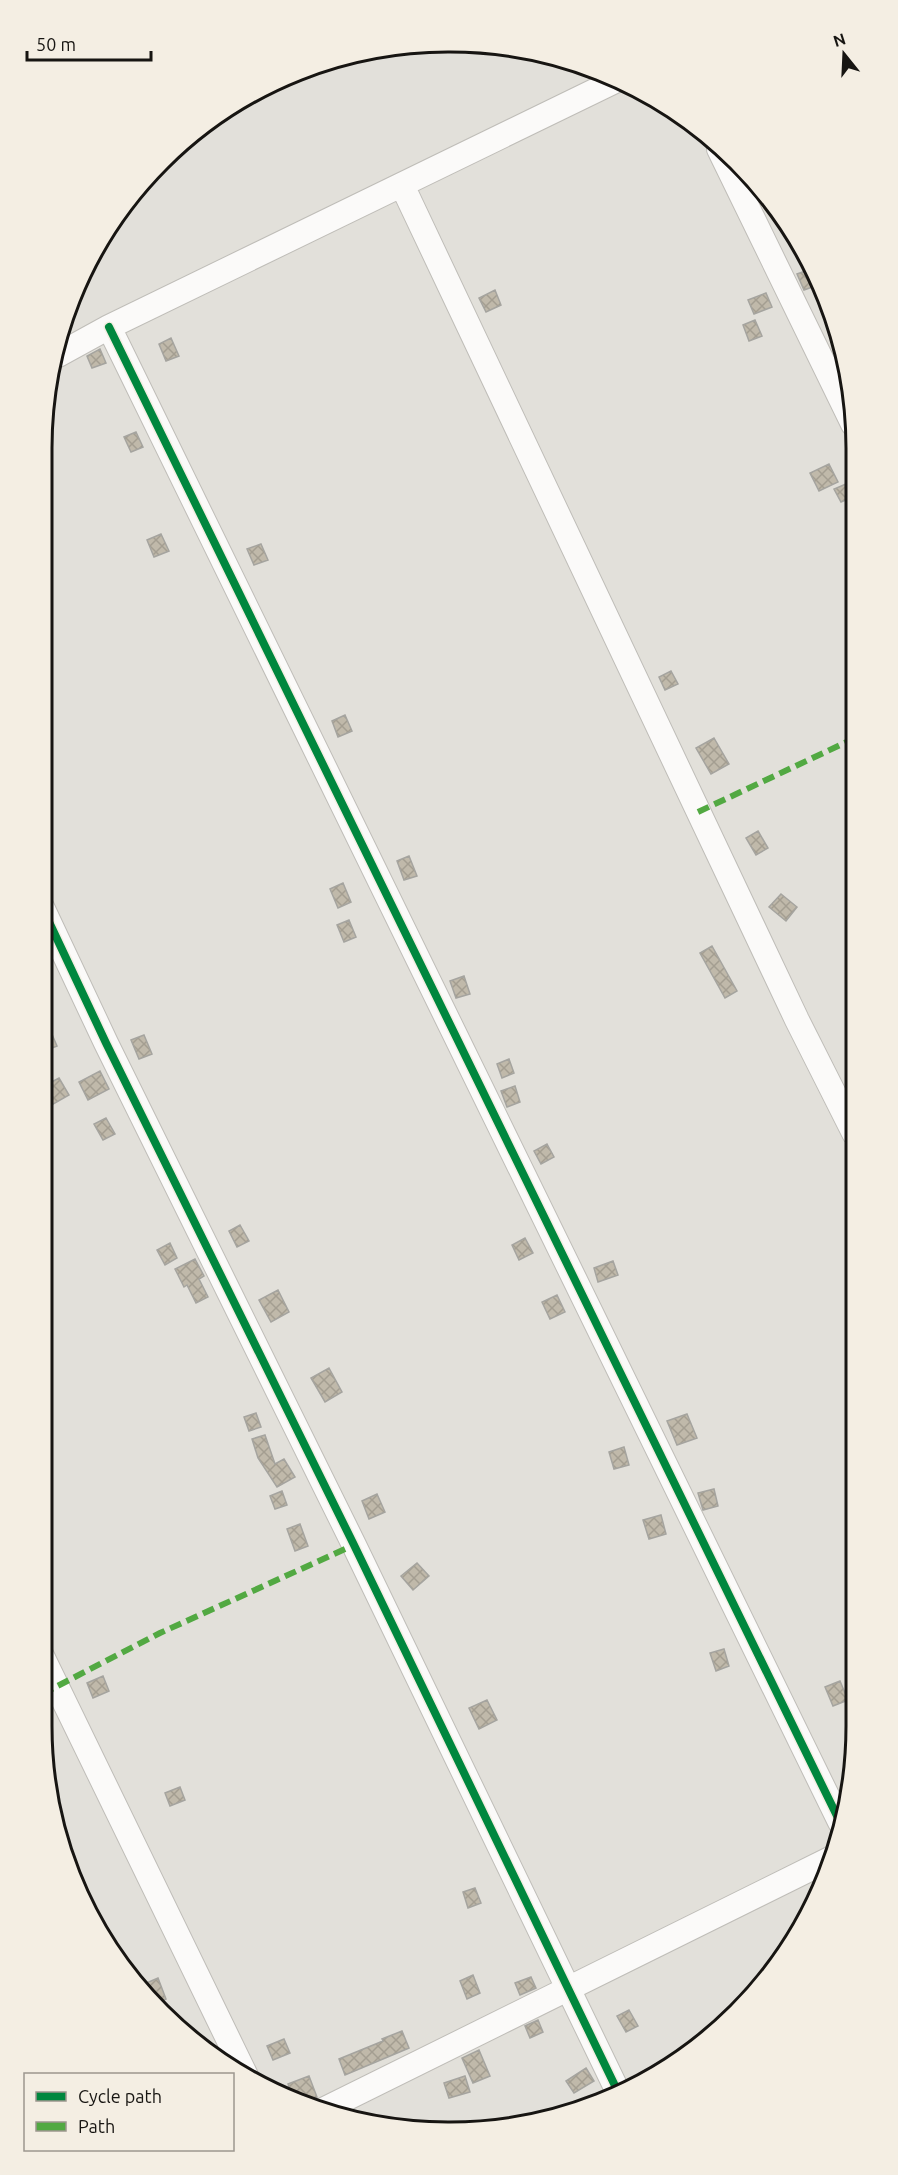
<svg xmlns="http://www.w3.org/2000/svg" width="898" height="2175" font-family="Ubuntu,sans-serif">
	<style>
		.building { fill: url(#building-cross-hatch); stroke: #a5a49f; stroke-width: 1.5 }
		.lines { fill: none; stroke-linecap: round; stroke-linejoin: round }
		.minor-casing { stroke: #bfbdb8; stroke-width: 26 }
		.minor { stroke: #fbfaf9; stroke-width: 24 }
		.quiet { stroke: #52a942; stroke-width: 6; stroke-dasharray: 12 6; stroke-linecap: butt }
		.cycleway-casing { stroke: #f4eee3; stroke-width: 11 }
		.cycleway { stroke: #00873e; stroke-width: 8 }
		.rim { fill: none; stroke: #171512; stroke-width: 3 }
	</style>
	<defs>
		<pattern id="building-cross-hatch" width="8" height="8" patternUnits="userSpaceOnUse" patternTransform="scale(1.5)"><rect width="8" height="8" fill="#c0b9aa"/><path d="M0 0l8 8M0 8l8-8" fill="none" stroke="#a49e91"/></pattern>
	</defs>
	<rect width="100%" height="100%" fill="#e2e0da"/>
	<path class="building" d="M811 269 818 285 804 290 797 274Z
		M495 290 501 305 486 312 479 298Z
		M766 293 772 307 754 314 748 300Z
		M755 320 762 336 749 341 743 325Z
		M171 338 179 356 166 361 159 344Z
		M100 349 106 363 92 368 87 356Z
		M136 432 143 447 131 452 124 437Z
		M829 464 838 482 819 491 810 473Z
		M853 481V497L841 502 834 489Z
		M161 534 169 551 154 557 147 540Z
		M261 544 268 560 254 565 247 549Z
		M671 671 678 684 665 690 659 677Z
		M345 715 352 731 338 737 332 721Z
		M714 738 729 764 711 774 696 748Z
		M758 831 768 848 756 855 746 838Z
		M409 856 417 876 404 880 397 861Z
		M343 883 351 902 338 908 330 889Z
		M781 894 797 907 786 921 769 907Z
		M349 920 356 937 344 942 337 925Z
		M712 946 737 991 725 998 700 953Z
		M464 976 470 994 456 998 450 981Z
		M42 1011 57 1046 42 1052Z
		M144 1035 152 1054 139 1059 131 1040Z
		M509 1059 514 1073 502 1078 497 1064Z
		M100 1071 109 1089 88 1100 79 1082Z
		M59 1078 69 1095 48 1107 46 1103 42 1105V1087Z
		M515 1086 520 1102 507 1107 501 1091Z
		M106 1118 115 1134 103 1140 94 1124Z
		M547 1144 554 1157 541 1164 534 1151Z
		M240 1225 249 1241 237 1247 229 1231Z
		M525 1238 533 1253 519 1260 512 1245Z
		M170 1243 177 1258 165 1265 157 1250Z
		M195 1259 204 1276 199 1279 208 1297 196 1303 187 1285 184 1287 175 1269Z
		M613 1261 618 1275 598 1282 594 1268Z
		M278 1290 289 1312 271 1322 259 1300Z
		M557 1295 565 1312 550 1319 542 1302Z
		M329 1368 342 1392 325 1402 311 1378Z
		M256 1413 261 1427 249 1431 244 1417Z
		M687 1414 697 1438 677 1445 667 1421Z
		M265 1435 275 1464 284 1459 295 1477 277 1487 258 1458 252 1439Z
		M624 1447 629 1465 614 1469 609 1452Z
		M714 1489 718 1506 703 1510 698 1493Z
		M282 1491 287 1505 275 1509 270 1496Z
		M377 1494 385 1512 369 1519 362 1501Z
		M661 1515 666 1534 649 1539 643 1520Z
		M300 1524 308 1546 295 1551 287 1529Z
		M417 1563 429 1576 413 1590 401 1576Z
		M724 1649 729 1666 716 1671 710 1653Z
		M103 1676 109 1691 93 1698 87 1683Z
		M840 1681 848 1700 833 1706 825 1687Z
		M487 1700 497 1720 479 1729 469 1708Z
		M180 1787 185 1800 170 1806 165 1793Z
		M475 1888 481 1903 468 1908 463 1892Z
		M473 1975 480 1993 467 1999 460 1981Z
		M531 1977 536 1988 520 1995 515 1983Z
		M158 1978 166 1999 154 2004 137 1987Z
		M629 2010 638 2026 626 2032 617 2016Z
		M538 2020 543 2032 530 2038 525 2026Z
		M402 2031 409 2048 345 2075 339 2059 383 2041 382 2039Z
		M284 2039 290 2053 273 2060 267 2046Z
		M479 2050 490 2076 473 2083 462 2058Z
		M586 2068 594 2081 574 2093 566 2081Z
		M309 2076 317 2097 302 2104 294 2101 288 2084Z
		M465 2076 470 2092 449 2098 444 2083Z"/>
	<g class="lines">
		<defs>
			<path id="minor" d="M719 149 853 424
				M402 185 797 1020 854 1133
				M109 327 840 1822
				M58 355 109 327 615 81
				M42 907 106 1043 354 1545 619 2094
				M42 1656 248 2080
				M319 2112 834 1857"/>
		</defs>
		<use href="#minor" class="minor-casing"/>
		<use href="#minor" class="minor"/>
		<path class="quiet" d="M698 812 853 739
			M42 1694 160 1633 354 1545"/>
		<defs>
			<path id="cycleway" d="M109 327 840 1822
				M42 907 106 1043 354 1545 619 2094"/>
		</defs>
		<use href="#cycleway" class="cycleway-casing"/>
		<use href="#cycleway" class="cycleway"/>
	</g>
	<path d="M0 0H898V2175H0ZM448 52H450A396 396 0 0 1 846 448V1726A396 396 0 0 1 450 2122H448A396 396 0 0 1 52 1726V448A396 396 0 0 1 448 52Z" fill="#f4eee3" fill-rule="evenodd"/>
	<path class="rim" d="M448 52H450A396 396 0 0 1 846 448V1726A396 396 0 0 1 450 2122H448A396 396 0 0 1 52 1726V448A396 396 0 0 1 448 52Z"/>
	<rect x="24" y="2073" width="210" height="78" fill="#f4eee3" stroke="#9c978f" stroke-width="1.5"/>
	<rect x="36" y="2092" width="30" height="9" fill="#00873e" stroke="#9c978f" stroke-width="1.5"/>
	<text x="78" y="2103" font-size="18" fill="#171512">Cycle path</text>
	<rect x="36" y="2122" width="30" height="9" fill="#52a942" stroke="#9c978f" stroke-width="1.5"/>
	<text x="78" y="2133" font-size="18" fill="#171512">Path</text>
	<g transform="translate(844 54) rotate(342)" stroke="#f4eee3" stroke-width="4.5" paint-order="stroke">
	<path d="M0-4.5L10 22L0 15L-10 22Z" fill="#171512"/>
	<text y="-9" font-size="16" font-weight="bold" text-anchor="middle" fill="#171512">N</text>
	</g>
	<path d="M27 51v9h124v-9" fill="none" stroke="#171512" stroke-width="3"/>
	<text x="36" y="51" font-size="18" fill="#171512" stroke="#f4eee3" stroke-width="4.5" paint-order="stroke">50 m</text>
</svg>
